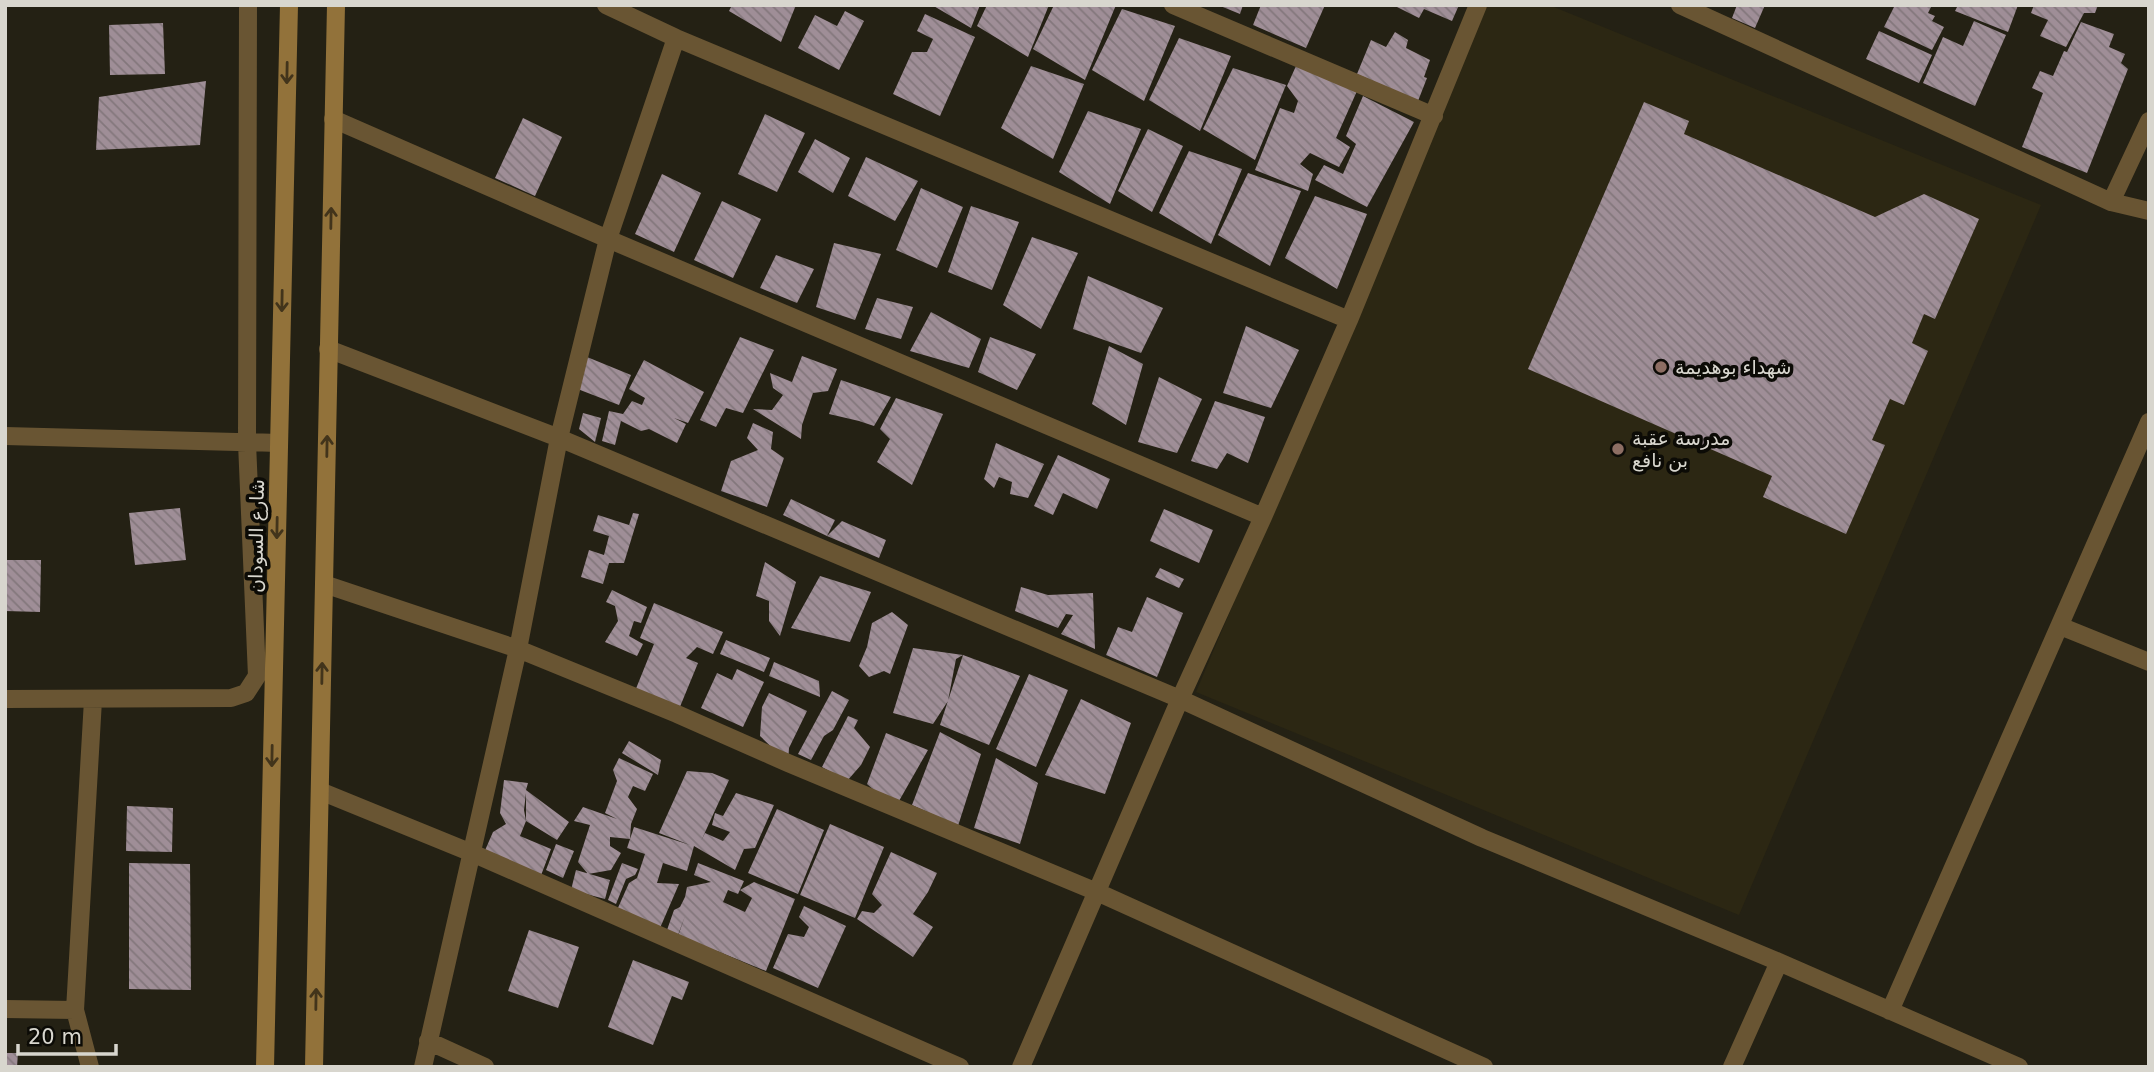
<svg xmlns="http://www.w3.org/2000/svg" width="2154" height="1072" font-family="'DejaVu Sans','Noto Sans Arabic',sans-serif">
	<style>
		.built { fill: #2c2713 }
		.building { fill: url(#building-back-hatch) }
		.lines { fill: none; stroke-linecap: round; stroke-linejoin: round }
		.street { stroke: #695533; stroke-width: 18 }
		.secondary { stroke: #92723a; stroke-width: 18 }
		.oneway { stroke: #42341b }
		.education-dot { fill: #8d6e63; stroke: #0c0b06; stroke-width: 2.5 }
		.labels { text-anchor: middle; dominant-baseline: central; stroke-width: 7; stroke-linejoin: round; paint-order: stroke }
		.poi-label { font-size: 19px; fill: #d8d6ce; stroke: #0c0b06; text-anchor: start }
		.street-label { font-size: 19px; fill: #d8d6ce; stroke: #0c0b06 }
	</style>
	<defs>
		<pattern id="building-back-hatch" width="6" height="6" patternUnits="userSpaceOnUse" patternTransform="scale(1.75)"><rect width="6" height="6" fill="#9f8e97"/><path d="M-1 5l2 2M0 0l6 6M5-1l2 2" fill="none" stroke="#83777c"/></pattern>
	</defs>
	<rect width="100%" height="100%" fill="#242114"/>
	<path class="built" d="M1486 5H1549L2041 205 1739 915 1196 692Z"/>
	<path class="building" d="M732 5H796L781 42 729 11Z
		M932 5H980L971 28Z
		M987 5H1049L1028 57 977 26Z
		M1054 5H1116L1085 80 1033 49Z
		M1218 5H1243L1240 14Z
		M1261 5H1325L1306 48 1253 25Z
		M1393 5H1459L1452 21 1424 9 1419 18Z
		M1737 5H1765L1755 28 1732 18Z
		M1895 5H1932L1928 13 1935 16 1932 21 1944 27 1932 50 1884 27Z
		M1958 5H2018L2008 32 1955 11Z
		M2034 5H2098L2095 13H2084L2066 47 2040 36 2048 20 2031 13Z
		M1122 9 1175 26 1144 101 1092 70Z
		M845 11 864 21 839 70 798 48 815 15 837 26Z
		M925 14 975 37 940 116 893 94 912 52H927L933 39 917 31Z
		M1974 21 2006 35 1975 106 1923 83 1943 37 1963 46Z
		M2081 22 2114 34 2109 47 2125 54 2121 63 2128 69 2087 173 2022 147 2043 93 2032 88 2040 71 2053 76 2064 51 2067 52Z
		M163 23 165 74 110 75 109 25Z
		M1879 31 1932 55 1919 83 1866 59Z
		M1395 32 1408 40 1406 48 1430 60 1424 77 1427 78 1418 101 1357 74 1371 40 1386 47Z
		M1179 38 1231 56 1200 131 1149 100Z
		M1031 66 1084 84 1053 159 1001 128Z
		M1296 66 1357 91 1336 138 1350 147 1339 167 1310 153 1300 164 1313 174 1308 191 1255 170 1280 108 1294 113 1298 101 1287 86Z
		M1233 68 1286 85 1255 160 1203 129Z
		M206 81 200 145 96 150 99 97Z
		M1363 96 1414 122 1367 207 1315 180 1324 165 1343 174 1356 144 1346 136Z
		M1644 102 1689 121 1684 134 1875 217 1924 194 1979 219 1935 319 1924 314 1912 343 1928 351 1904 405 1890 399 1872 440 1885 445 1846 534 1763 497 1772 476 1528 369Z
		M1088 111 1141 129 1110 204 1059 172Z
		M765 114 805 133 777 192 738 174Z
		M523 118 562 137 535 196 495 178Z
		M1148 129 1183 146 1152 212 1118 191Z
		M815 139 850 158 833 193 798 172Z
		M1189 151 1242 169 1211 244 1159 213Z
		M866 157 918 181 895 221 848 196Z
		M1248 173 1301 191 1270 266 1218 235Z
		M662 174 701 193 674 252 635 234Z
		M921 188 963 207 937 268 896 250Z
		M1315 196 1367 214 1337 289 1285 258Z
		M722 201 761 219 733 278 694 260Z
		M971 206 1019 222 992 290 948 272Z
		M1032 237 1078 253 1041 329 1003 305Z
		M834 243 881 254 855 320 816 307Z
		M776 255 814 269 797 303 760 288Z
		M1088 276 1163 308 1141 353 1073 329Z
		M877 298 913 307 901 339 865 329Z
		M931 312 981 339 969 368 910 351Z
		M1246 326 1299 350 1271 408 1223 393Z
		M740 337 774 350 743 413 726 408 716 427 700 420Z
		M990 337 1036 354 1017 390 978 372Z
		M1109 346 1143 364 1126 425 1092 404Z
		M802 356 837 369 828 391 813 393 802 425 801 439 753 409 772 410 783 395 773 388 770 373 792 382Z
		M587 357 631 375 619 405 575 388Z
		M644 360 704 392 688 423 674 418 686 424 677 443 649 429 641 431 621 421 615 445 602 441 609 411 623 414 632 401 642 405 645 398 629 389Z
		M1159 377 1202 399 1177 453 1138 442Z
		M841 380 891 397 874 426 859 421 829 414Z
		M896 398 943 414 912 485 877 462 890 439 880 429Z
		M1215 401 1265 417 1248 463 1227 453 1217 469 1191 461Z
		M583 413 601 418 595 442 579 429Z
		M753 423 773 432 771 449 784 458 767 507 721 491 731 461 758 450 747 438Z
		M996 443 1044 464 1028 498 1010 494 1012 482 999 477 994 488 984 479Z
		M1058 455 1110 479 1097 509 1063 493 1053 515 1034 506Z
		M791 499 835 520 827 536 842 521 886 540 879 558 827 536 783 515Z
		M180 508 186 560 135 565 129 513Z
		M1164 509 1213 530 1199 563 1150 541Z
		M633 513 639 514 624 563H609L603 584 581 577 589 550 604 555 609 536 593 531 598 515 629 525Z
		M5 560H41L40 612 5 611Z
		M765 562 796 582 780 636 769 621V601L756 596Z
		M1160 568 1184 579 1179 588 1155 577Z
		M820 576 871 592 850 642 791 628Z
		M1021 587 1048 595 1093 593 1095 649 1061 634 1073 615 1066 614 1058 628 1015 611Z
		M612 590 647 607 641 623 634 621 629 636 643 644 637 656 605 642 618 621 615 606 606 602Z
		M1147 597 1183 613 1157 677 1106 655 1118 627 1132 632Z
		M654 603 723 632 713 654 697 647 686 658 698 663 677 714 633 696 654 644 640 638Z
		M892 612 908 625 890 674 884 671 869 677 859 666 867 647 872 623Z
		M726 640 770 658 764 672 720 654Z
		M913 648 963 655 956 659 948 701 933 724 893 713Z
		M963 655 1020 676 989 745 940 725Z
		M774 662 819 681 820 697 769 676Z
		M737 669 764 682 743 727 701 708 717 673 732 680Z
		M1029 674 1068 690 1036 767 996 749Z
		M832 691 849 700 833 730 824 736 811 760 798 754Z
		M769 693 807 711 789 748 788 763 760 736 762 707Z
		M1081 699 1131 723 1105 794 1045 775Z
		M848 716 858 720 854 728 870 747 861 765 847 781 822 767Z
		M940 732 981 754 958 826 912 805Z
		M886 733 928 750 895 808 867 784Z
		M629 741 661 760 658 775 622 753Z
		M619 758 653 774 645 791 633 786 628 797 637 809 631 824 630 839 610 837V846L621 853 611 870 588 874 578 862 590 825 574 821 583 807 617 819 605 813 617 781 613 770Z
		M996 758 1038 783 1020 844 974 828Z
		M687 771 712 773 729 780 701 841 705 833 723 841 730 832 712 825 715 813 723 816 736 793 774 805 755 848 744 849 735 870 694 846 687 871 663 863 657 883 679 884 660 928 617 910 629 883 637 878 645 854 627 848 634 827 690 845 659 833Z
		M504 780 528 783 526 790 569 822 557 840 526 821V793L524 810 526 821 520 836 551 849 540 878 483 855 493 832 506 824 500 813Z
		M127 806 173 808 172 852 126 851Z
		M777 809 824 830 798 894 748 873Z
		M830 824 884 847 855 918 800 895Z
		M556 844 574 851 563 878 546 870Z
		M891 852 937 873 928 892 913 914 933 927 913 957 857 919 862 911 874 913 882 905 872 894Z
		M129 863 190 864 191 990 129 989Z
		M622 863 638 869 635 875 626 879 616 904 608 900Z
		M698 863 744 881 738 894 728 890 723 902 745 912 752 898 740 890 754 882 795 899 766 971 717 951 676 942 685 916 678 935 667 930 674 910 680 907 685 897 687 887 711 882 694 875Z
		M576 870 610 880 605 899 571 890Z
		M804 906 846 926 818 988 773 968 788 934 804 937 809 927 799 917Z
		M529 930 579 947 558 1008 508 991Z
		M633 960 689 982 682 1000 672 996 653 1045 608 1027Z
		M5 1053H18L17 1067H5Z"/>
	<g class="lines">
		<path class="street" d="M606 5 676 38 1349 320
			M1173 5 1434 116
			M1680 5 2111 202 2149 211
			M333 119 608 239 1263 517
			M2111 202 2149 121
			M328 349 559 438 1180 699 1482 838 1779 962 2019 1067
			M5 436 279 443
			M324 584 518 649 677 714 788 763 1097 892 1484 1067
			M2060 626 2149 662
			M5 699 231 698 246 693 257 676 247 443 248 5
			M320 791 472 853 960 1067
			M5 1009 75 1010 93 700
			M75 1010 90 1067
			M1890 1011 2149 422
			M428 1041 485 1067
			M423 1067 518 649 559 438 608 239 676 38
			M1021 1067 1180 699 1263 517 1349 320 1478 5
			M1732 1067 1779 962"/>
		<path class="secondary" d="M265 1067 289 5
			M314 1067 336 5"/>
	</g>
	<defs><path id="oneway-shaft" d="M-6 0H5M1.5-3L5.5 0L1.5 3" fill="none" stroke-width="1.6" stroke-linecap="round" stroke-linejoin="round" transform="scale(1.75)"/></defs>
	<g class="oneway">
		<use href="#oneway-shaft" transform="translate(287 73) rotate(91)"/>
		<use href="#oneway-shaft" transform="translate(331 218) rotate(-89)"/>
		<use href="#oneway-shaft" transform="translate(282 301) rotate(91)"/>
		<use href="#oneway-shaft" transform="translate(327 446) rotate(-89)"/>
		<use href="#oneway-shaft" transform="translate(277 528) rotate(91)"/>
		<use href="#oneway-shaft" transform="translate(322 673) rotate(-89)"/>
		<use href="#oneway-shaft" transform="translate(272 756) rotate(91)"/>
		<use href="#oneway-shaft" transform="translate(316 999) rotate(-89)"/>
	</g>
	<g class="education-dot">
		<circle cx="1661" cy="367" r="7"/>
		<circle cx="1618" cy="449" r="7"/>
	</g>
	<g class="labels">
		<g class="poi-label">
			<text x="1675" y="367">شهداء بوهديمة</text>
			<text x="1632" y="438">مدرسة عقبة<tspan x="1632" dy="22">بن نافع</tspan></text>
		</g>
		<g class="street-label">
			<text transform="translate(256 536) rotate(-89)">شارع السودان</text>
		</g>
	</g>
	<rect width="2154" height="1072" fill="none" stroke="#d8d6ce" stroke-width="14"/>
	<path d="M18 1044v10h98v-10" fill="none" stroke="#d8d6ce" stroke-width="3.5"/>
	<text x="28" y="1044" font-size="21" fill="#d8d6ce" stroke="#0c0b06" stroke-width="5" paint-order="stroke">20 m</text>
</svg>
